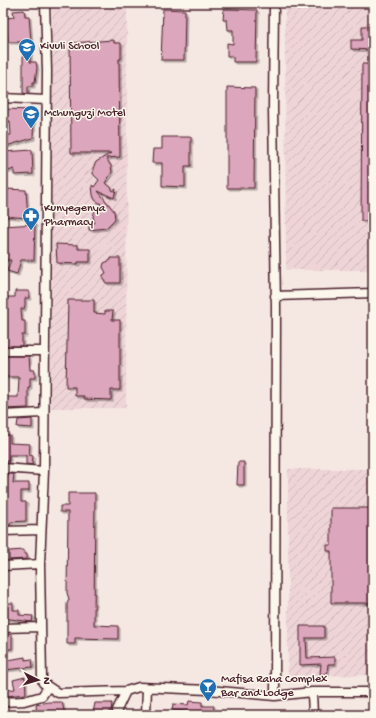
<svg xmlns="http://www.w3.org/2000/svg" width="376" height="718" font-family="'Gochi Hand',sans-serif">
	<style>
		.industrial { fill: url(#industrial-furrows) }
		.building { fill: #dca6bc; stroke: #4a1f2b; filter: url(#shadow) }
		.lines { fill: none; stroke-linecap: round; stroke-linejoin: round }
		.minor-casing { stroke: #4a1f2b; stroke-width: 11 }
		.minor { stroke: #fbf7ec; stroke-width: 8 }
		.labels { text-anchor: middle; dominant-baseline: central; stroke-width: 3; stroke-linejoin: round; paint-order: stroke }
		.poi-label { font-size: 12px; fill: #4a1f2b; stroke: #fbf7ec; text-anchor: start }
	</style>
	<defs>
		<pattern id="industrial-furrows" width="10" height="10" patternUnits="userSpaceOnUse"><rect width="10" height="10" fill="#eed4d7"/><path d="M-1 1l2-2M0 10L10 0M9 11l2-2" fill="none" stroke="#ceb6b9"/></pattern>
		<filter id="shadow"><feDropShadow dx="2" dy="2" stdDeviation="0" flood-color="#0004"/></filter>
	</defs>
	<rect width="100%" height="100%" fill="#f5e7e2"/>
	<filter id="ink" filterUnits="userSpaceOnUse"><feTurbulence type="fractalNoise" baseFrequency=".025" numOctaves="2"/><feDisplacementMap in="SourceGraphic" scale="8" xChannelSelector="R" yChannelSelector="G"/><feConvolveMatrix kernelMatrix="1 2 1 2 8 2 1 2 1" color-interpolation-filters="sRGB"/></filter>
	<g filter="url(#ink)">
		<path class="industrial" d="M52 3H127L126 408H51Z
			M285 3H373V270H286Z
			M288 469H373V675L288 676Z"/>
		<path class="building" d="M163 9 185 10 184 60H161Z
			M224 9 257 10 256 62H233V56H227V43L233 44V30H228L227 20H223Z
			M24 10 25 16H29L31 41 30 62H36L37 68 35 82H33V86H28V94L23 93V42H8L6 23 7 18 14 17 13 11Z
			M362 26H373V50L351 49V40H362Z
			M114 40V43H121V59H119L120 157 106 158 111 166 112 172 105 183 110 186 113 191 116 189 114 198 98 191 114 211 115 219 106 228 89 230V223H95L93 217 95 209 101 204 95 200 93 195 92 185 94 187 99 180 93 174V168L96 162 111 153H71L70 43Z
			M362 64H373V221H361Z
			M227 87 255 88 254 188H227Z
			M3 109 34 110 33 138 3 147V135H11L10 121H3Z
			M162 137H191V166H185V187L162 186V163H152L153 149H162Z
			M32 150 33 174 14 175V169L3 173V152Z
			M6 189 26 190 28 218 3 216V197H5Z
			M35 224 34 260H21L17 274 7 271 11 260H3V226Z
			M56 244 78 245V249H90V262H78V264L57 263Z
			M111 258H120V283H106L103 279V275L106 273 103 267 104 263 111 260Z
			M15 291H29V298H25V305L24 309H21L22 321H25V335H22V346H3V297H15Z
			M68 300H94V313L105 314V311H113L112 320H120V390H111V400L84 399V396H75V387H66Z
			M3 356H29L30 370H35V378H30V387H28V408L3 409V397H18L19 377H3Z
			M32 419V428L17 427 18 420Z
			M4 435H10V443L30 444 29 455 33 456 32 465 26 464V455H9V461H3Z
			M238 462H244V485H237Z
			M8 474H14L13 483H29V491H21V502H26V521L11 522 10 525 3 526V477H8Z
			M68 493H95L94 625 118 626V639L75 638V644H67V604L69 599 67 593 68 512H60V506H68Z
			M331 508H373V603H331V551H327V545H331Z
			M24 550V554H27V559L9 560V551Z
			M3 603H13V610H19V615L33 616 32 622 3 618Z
			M300 626H324V638H306L307 658 335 657V664H328L327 674H320L321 664 300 665Z
			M3 633 12 635V649H4Z
			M25 657V660L32 659 33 667 4 670 3 661Z
			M25 677 26 694 5 696 4 690 15 689 13 680Z
			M189 701 202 702V706H214L213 715H188V711L172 710 173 704 188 705Z
			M48 702H62L65 715H37L36 705Z
			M95 703H112L111 711H109V715L93 713Z"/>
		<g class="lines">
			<defs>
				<path id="minor" d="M45 3 47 71 44 471 40 564 42 679 43 683 58 693 126 691 139 687 208 690 275 696 312 692H373
					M274 3 273 108 276 307 275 696
					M3 98 46 100
					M275 296 373 293
					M3 351H44
					M3 415 43 413
					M3 468 44 471
					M3 531 41 530
					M3 566 40 564
					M3 628 40 627
					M312 692 313 715
					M3 702 24 701 42 696 48 687
					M117 715V710L126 691
					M146 715 147 688"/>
			</defs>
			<use href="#minor" class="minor-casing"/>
			<use href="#minor" class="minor"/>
		</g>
	</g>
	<defs>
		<symbol id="school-pin" viewBox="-11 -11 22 30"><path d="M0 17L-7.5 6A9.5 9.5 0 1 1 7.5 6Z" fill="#1f6fb2" stroke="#fbf7ec"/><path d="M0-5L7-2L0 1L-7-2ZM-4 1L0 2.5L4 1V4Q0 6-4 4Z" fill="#fff"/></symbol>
		<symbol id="pharmacy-pin" viewBox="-11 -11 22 30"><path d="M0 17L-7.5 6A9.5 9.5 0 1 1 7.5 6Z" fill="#1f6fb2" stroke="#fbf7ec"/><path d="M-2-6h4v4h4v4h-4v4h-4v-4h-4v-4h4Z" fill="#fff"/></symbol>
		<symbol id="bar-pin" viewBox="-11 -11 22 30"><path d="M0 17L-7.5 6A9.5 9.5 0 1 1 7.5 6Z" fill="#1f6fb2" stroke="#fbf7ec"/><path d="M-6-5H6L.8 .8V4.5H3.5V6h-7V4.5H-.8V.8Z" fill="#fff"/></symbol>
	</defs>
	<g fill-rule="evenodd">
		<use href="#school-pin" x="17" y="37" width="20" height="27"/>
		<use href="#school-pin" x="21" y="104" width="20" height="27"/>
		<use href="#pharmacy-pin" x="21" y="206" width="20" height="27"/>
		<use href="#bar-pin" x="198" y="677" width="20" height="27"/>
	</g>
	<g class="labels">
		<g class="poi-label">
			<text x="40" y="47">Kivuli School</text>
			<text x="44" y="114">Mchunguzi Motel</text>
			<text x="44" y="209">Kunyegenya<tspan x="44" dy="14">Pharmacy</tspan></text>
			<text x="221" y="680">Mafisa Raha Complex<tspan x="221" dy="14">Bar and Lodge</tspan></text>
		</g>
	</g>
	<rect width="376" height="718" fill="none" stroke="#fbf7ec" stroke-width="16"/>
	<rect x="8" y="8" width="360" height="702" fill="none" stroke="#4a1f2b" stroke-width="1.5" filter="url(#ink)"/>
	<g transform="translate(38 680) rotate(95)" stroke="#fbf7ec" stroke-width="3" paint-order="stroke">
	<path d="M0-3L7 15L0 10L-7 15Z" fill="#4a1f2b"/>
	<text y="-6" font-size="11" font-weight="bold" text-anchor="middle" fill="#4a1f2b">N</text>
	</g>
</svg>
